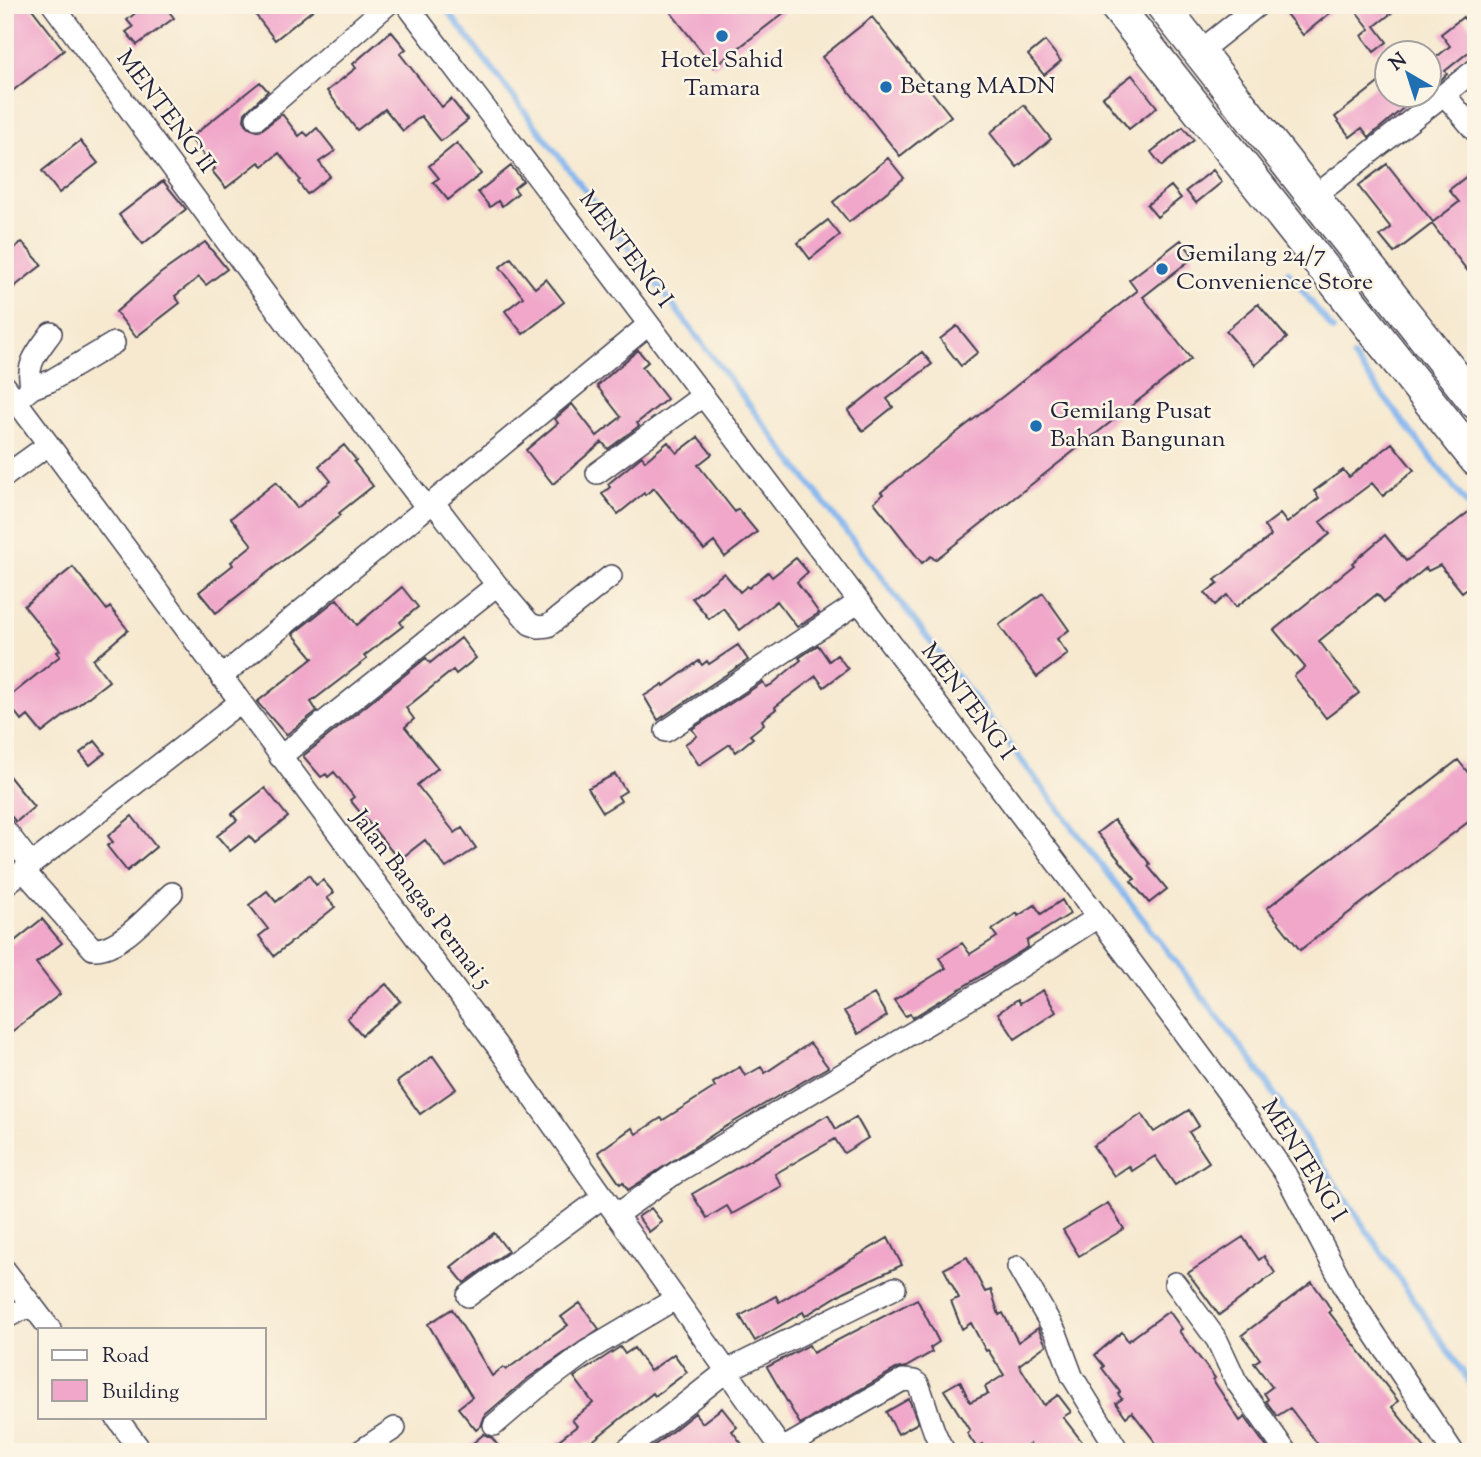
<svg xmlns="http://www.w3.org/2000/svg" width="1481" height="1457" font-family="'Sorts Mill Goudy',serif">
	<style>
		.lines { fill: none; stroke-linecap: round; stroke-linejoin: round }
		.stream { stroke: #81b4ee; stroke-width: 6 }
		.building { fill: #f0a7ca }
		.minor-casing { stroke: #424051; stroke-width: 24 }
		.highway-casing { stroke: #424051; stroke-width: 35 }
		.minor { stroke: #fff; stroke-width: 21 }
		.highway { stroke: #fff; stroke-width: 32 }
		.poi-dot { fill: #1f6fb2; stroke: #fcf5e5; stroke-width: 2.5 }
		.labels { text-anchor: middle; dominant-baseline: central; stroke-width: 5; stroke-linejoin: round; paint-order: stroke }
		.poi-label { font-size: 24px; fill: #22223b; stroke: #fcf5e5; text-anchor: start }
		.street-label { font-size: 24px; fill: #22223b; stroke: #fcf5e5 }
	</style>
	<rect width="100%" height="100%" fill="#fcf5e5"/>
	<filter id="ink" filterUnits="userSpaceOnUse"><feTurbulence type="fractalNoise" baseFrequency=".0143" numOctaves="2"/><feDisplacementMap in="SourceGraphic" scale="14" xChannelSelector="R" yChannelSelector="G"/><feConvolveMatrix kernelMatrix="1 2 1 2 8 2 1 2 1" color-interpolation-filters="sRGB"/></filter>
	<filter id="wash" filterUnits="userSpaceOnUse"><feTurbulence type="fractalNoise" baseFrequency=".00686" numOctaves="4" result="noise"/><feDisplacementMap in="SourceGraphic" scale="28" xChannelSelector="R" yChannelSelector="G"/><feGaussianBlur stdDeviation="1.57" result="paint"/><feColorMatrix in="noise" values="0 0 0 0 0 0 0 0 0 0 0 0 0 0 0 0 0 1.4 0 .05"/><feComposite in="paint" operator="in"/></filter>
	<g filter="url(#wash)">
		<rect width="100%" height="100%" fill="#f6e9d0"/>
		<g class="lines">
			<path class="stream" d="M443 5 1254 1064 1476 1392
				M1288 272 1333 330
				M1353 357 1476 516"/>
		</g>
		<g id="blocks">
			<path class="building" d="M12 5H29L64 50 5 97V11Z
				M145 5H164L174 18 137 45 126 32 133 27 127 20Z
				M248 5H319L275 40Z
				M665 5H794L714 67Z
				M1279 5H1340L1303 35Z
				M1351 5H1402L1375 26 1387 42 1374 52 1362 36 1370 29Z
				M872 17 951 116 900 156 822 57Z
				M1463 17 1476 33V46L1445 71 1447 74 1436 84 1433 81 1429 84V52L1434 59 1450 46 1441 34Z
				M391 31 406 49 400 54 442 107 451 99 468 120 441 141 421 116 403 131 385 109 357 130 327 91 356 68 353 64Z
				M1045 41 1061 61 1044 75 1028 55Z
				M1132 75 1157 107 1129 129 1103 97Z
				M1387 76V94H1420L1369 137 1362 128 1350 137 1335 117Z
				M260 82 268 91 245 113 244 120 248 127 260 131 282 114 299 136 304 132 308 136 317 128 335 151 319 162 330 176 307 194 298 182 300 180 279 153 263 166 259 162 226 188 212 171 215 169 190 138Z
				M1024 105 1051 139 1017 167 990 133Z
				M1183 127 1194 140 1162 166 1151 152Z
				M80 141 98 163 59 193 42 171Z
				M457 143 481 174 448 200 433 182 439 178 429 166Z
				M888 158 904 178 849 222 833 202Z
				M1387 164 1433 222 1459 202 1449 190 1476 169V282L1432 224 1394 253 1380 236 1391 228 1358 186Z
				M511 166 523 181 514 188 518 193 502 206 498 201 490 207 478 192Z
				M1213 170 1222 182 1196 203 1186 191Z
				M163 181 186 209 143 244 119 215Z
				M1171 186 1181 198 1157 217 1147 205Z
				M828 220 840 235 810 259 798 243Z
				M1181 240 1194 257 1143 297 1191 359 935 560 931 556 922 563 874 502 883 494 881 492 1137 291 1129 280Z
				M22 242 42 265 5 294V255Z
				M205 242 227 269 206 285 199 277 175 296 180 303 136 337 116 312 161 273Z
				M511 258 535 288 546 279 564 302 523 334 505 311 523 297 500 267Z
				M1258 304 1287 338 1255 365 1226 331Z
				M957 326 978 352 961 366 940 339Z
				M638 350 648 362 642 367 667 399 637 423 639 426 608 449 602 442 553 484 526 450 558 423 555 419 572 404 597 436 621 417 597 386Z
				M922 352 932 364 887 399 893 407 863 431 848 411Z
				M698 437 712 454 698 465 735 512 738 509 757 532 725 557 714 542 704 550 654 488 645 495 644 493 618 514 602 494 610 487 608 484 642 456 645 461 668 442 677 453Z
				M1392 443 1414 470 1383 496 1372 483 1320 522 1330 534 1236 607 1227 595 1215 605 1205 593 1218 583 1215 580 1271 536 1264 526 1280 514 1287 523 1319 498 1314 491 1343 470 1349 477Z
				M344 445 356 460 354 462 373 486 339 513 341 515 216 613 199 592 233 565 231 562 252 545 231 518 276 482 297 508 331 481 319 466Z
				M1476 506V581L1462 592 1440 565 1428 571 1426 568 1384 602 1377 594 1319 641 1359 693 1326 718 1294 676 1305 667 1274 630 1354 565 1352 563 1385 535 1406 561Z
				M796 558 808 572 797 582 819 613 797 627 777 601 740 630 723 608 709 619 692 598 724 573 740 592 747 586 749 588 768 572 772 577Z
				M73 567 107 610 110 607 128 630 93 660 109 681 42 733 28 716 22 721 5 700 60 656 57 652 60 650 24 606Z
				M402 587 418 607 400 622 403 626 364 656 367 659 311 702 317 711 286 735 257 702 313 658 293 634 337 599 357 625Z
				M1043 593 1069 630 1057 639 1068 654 1037 677 999 625Z
				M461 638 476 658 456 674 453 670 406 708 414 719 405 727 438 768 417 785 455 833 462 828 476 848 446 868 425 840 399 860 350 800 354 797 334 772 328 777 326 774 321 777 303 756 426 658 430 663Z
				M738 645 748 660 658 720 644 696 663 684 664 686 699 661 702 665 707 661 709 664Z
				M818 645 829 661 837 655 848 669 824 687 816 676 775 707 776 709 762 720 764 724 750 735 753 738 736 752 730 744 699 765 685 744 697 736 692 729 763 682 766 687 771 685 801 660 799 658Z
				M95 741 105 753 90 765 80 753Z
				M1458 760 1476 783V816L1300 950 1267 908Z
				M5 771 34 807 16 822 5 809Z
				M615 774 626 791 618 796 621 801 603 812 588 788Z
				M265 788 288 817 255 843 249 836 230 851 217 836 237 820 232 814Z
				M132 816 156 847 127 871 107 846 113 842 108 836Z
				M1114 820 1150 864 1148 866 1167 889 1149 903 1131 881 1135 879 1097 833Z
				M309 875 316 885 323 880 334 893 327 898 335 907 274 956 259 936 268 929 249 905 267 891 276 902Z
				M1062 900 1070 914 1027 941 1028 947 912 1018 910 1014 905 1016 894 1000 946 968 939 958 962 943 970 954 997 937 992 930 1017 913 1018 916 1035 905 1041 914Z
				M42 919 62 943 36 963 60 994 5 1037V949Z
				M386 984 401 1001 362 1035 347 1018Z
				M1043 990 1056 1012 1015 1039 998 1013 1017 1000 1019 1004Z
				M874 994 887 1016 858 1034 844 1011Z
				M810 1043 828 1067 720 1130 628 1190 623 1182 620 1184 598 1152 632 1128 636 1134 661 1118 663 1120 715 1087 713 1083 740 1067 745 1076 761 1067 765 1073Z
				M433 1056 456 1089 420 1114 397 1082Z
				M1189 1110 1199 1126 1189 1132 1209 1162 1175 1185 1155 1156 1132 1171 1129 1166 1114 1176 1093 1146 1142 1114 1154 1132Z
				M828 1115 836 1129 856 1117 868 1138 844 1153 835 1139 775 1174 782 1186 732 1214 727 1206 707 1218 692 1194Z
				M1108 1203 1124 1229 1079 1256 1063 1230Z
				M651 1208 662 1222 649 1232 638 1217Z
				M494 1233 508 1251 464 1283 451 1267Z
				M1243 1237 1259 1260 1264 1256 1275 1273 1219 1315 1188 1273Z
				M888 1238 902 1265 844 1292 805 1316 803 1312 755 1341 740 1316 776 1296 779 1302Z
				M967 1257 985 1292 991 1290 999 1315 1003 1313 1018 1342 1038 1328 1046 1345 1019 1365 1044 1405 1058 1395 1071 1412 1063 1417 1090 1452H1036L1030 1444 1020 1452H988L983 1444 977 1448 967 1433 970 1431 944 1390 960 1381 970 1402 988 1394 985 1387 1004 1375 988 1350 986 1351 971 1323 962 1329 951 1301 959 1298 944 1269Z
				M1312 1282 1327 1303 1331 1310 1329 1312 1398 1401 1392 1407 1428 1452H1306L1317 1443 1290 1408 1277 1416 1266 1401 1268 1399 1264 1393 1272 1387 1254 1363 1260 1359 1242 1335Z
				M917 1299 939 1342 930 1348 932 1352 906 1367 896 1369 800 1424 767 1367 809 1345 813 1353Z
				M580 1303 599 1329 527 1379 485 1415 481 1426 476 1430 458 1408 472 1397 428 1324 452 1309 492 1376 503 1367 506 1370 568 1325 561 1317Z
				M1169 1311 1182 1329 1179 1331 1215 1378 1213 1380 1240 1421 1245 1417 1270 1452H1163L1132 1412 1126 1417 1116 1403 1122 1399 1118 1394 1120 1392 1102 1368 1104 1366 1095 1355 1122 1332 1128 1341Z
				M620 1347 625 1354 634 1348 650 1371 674 1354 687 1372 655 1396 653 1393 590 1443 589 1441 574 1452H543L577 1426 572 1420 593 1403 574 1377Z
				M909 1399 918 1423 898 1434 886 1412Z
				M722 1408 737 1427 732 1431 748 1452H646L695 1413 702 1423Z
				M484 1434 492 1438 503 1452H462Z"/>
		</g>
	</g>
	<g filter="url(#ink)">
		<use href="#blocks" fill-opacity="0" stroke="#424051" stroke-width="2"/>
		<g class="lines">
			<defs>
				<path id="minor" d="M53 5 296 336 427 508
					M407 5 1098 917 1249 1121 1286 1175 1347 1292 1453 1452
					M1199 52 1258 5
					M1444 94 1476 132
					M257 118 387 5
					M1314 197 1476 69
					M5 386 497 1046 784 1452
					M32 388C24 365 38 351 51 333
					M16 401 32 388 50 381 114 343
					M597 473 701 397
					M5 476 48 445
					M434 503 497 585 530 624 539 627 548 626 611 576
					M221 677 648 325
					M666 731 859 602
					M280 757 497 585
					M5 830 32 865
					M24 871 93 949C120 951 152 911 172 893
					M5 885 240 702
					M616 1215 677 1172 988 988 1098 917
					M1018 1267 1056 1333 1072 1376 1119 1452
					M5 1270 50 1329
					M1175 1283 1217 1340 1236 1381 1286 1452
					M468 1296 603 1197
					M5 1318 32 1305
					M116 1417 142 1452
					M494 1425 536 1389 587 1351 675 1299
					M782 1449 903 1380 914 1381 918 1384C928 1407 931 1432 945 1452
					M359 1452 395 1428
					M624 1452 728 1370 895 1288"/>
				<path id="highway" d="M1115 5 1476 460
					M1162 5 1476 403"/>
			</defs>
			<use href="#minor" class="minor-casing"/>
			<use href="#highway" class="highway-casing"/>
			<use href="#minor" class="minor"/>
			<use href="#highway" class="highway"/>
		</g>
	</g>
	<g class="poi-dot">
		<circle cx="722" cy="36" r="7"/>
		<circle cx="886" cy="87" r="7"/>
		<circle cx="1162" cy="269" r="7"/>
		<circle cx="1036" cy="426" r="7"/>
	</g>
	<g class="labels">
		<g class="poi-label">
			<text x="722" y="61" text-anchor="middle">Hotel Sahid<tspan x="722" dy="28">Tamara</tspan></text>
			<text x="900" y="87">Betang MADN</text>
			<text x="1176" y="255">Gemilang 24/7<tspan x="1176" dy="28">Convenience Store</tspan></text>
			<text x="1050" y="412">Gemilang Pusat<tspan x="1050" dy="28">Bahan Bangunan</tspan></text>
		</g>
		<g class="street-label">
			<text transform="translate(165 112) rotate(53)">MENTENG II</text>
			<text transform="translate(625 250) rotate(53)">MENTENG I</text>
			<text transform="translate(967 702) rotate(53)">MENTENG I</text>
			<text transform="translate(421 900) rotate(53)">Jalan Bangas Permai 5</text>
			<text transform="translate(1303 1161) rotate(58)">MENTENG I</text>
		</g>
	</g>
	<rect width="1481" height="1457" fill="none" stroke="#fcf5e5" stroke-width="28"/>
	<rect x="38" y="1328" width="228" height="91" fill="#fcf5e5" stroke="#a5a1a1" stroke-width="2"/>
	<rect x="52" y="1350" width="35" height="10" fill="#ffffff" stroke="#a5a1a1" stroke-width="2"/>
	<text x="102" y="1362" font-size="21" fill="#22223b">Road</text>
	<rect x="52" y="1380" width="35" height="21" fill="#f0a7ca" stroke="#a5a1a1" stroke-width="2"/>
	<text x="102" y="1398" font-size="21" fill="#22223b">Building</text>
	<g transform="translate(1408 74) rotate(321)"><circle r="33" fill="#fcf5e5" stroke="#a5a1a1" stroke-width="2"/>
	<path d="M0-5L12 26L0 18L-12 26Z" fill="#1f6fb2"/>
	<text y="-10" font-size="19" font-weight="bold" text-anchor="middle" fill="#22223b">N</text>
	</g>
</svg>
